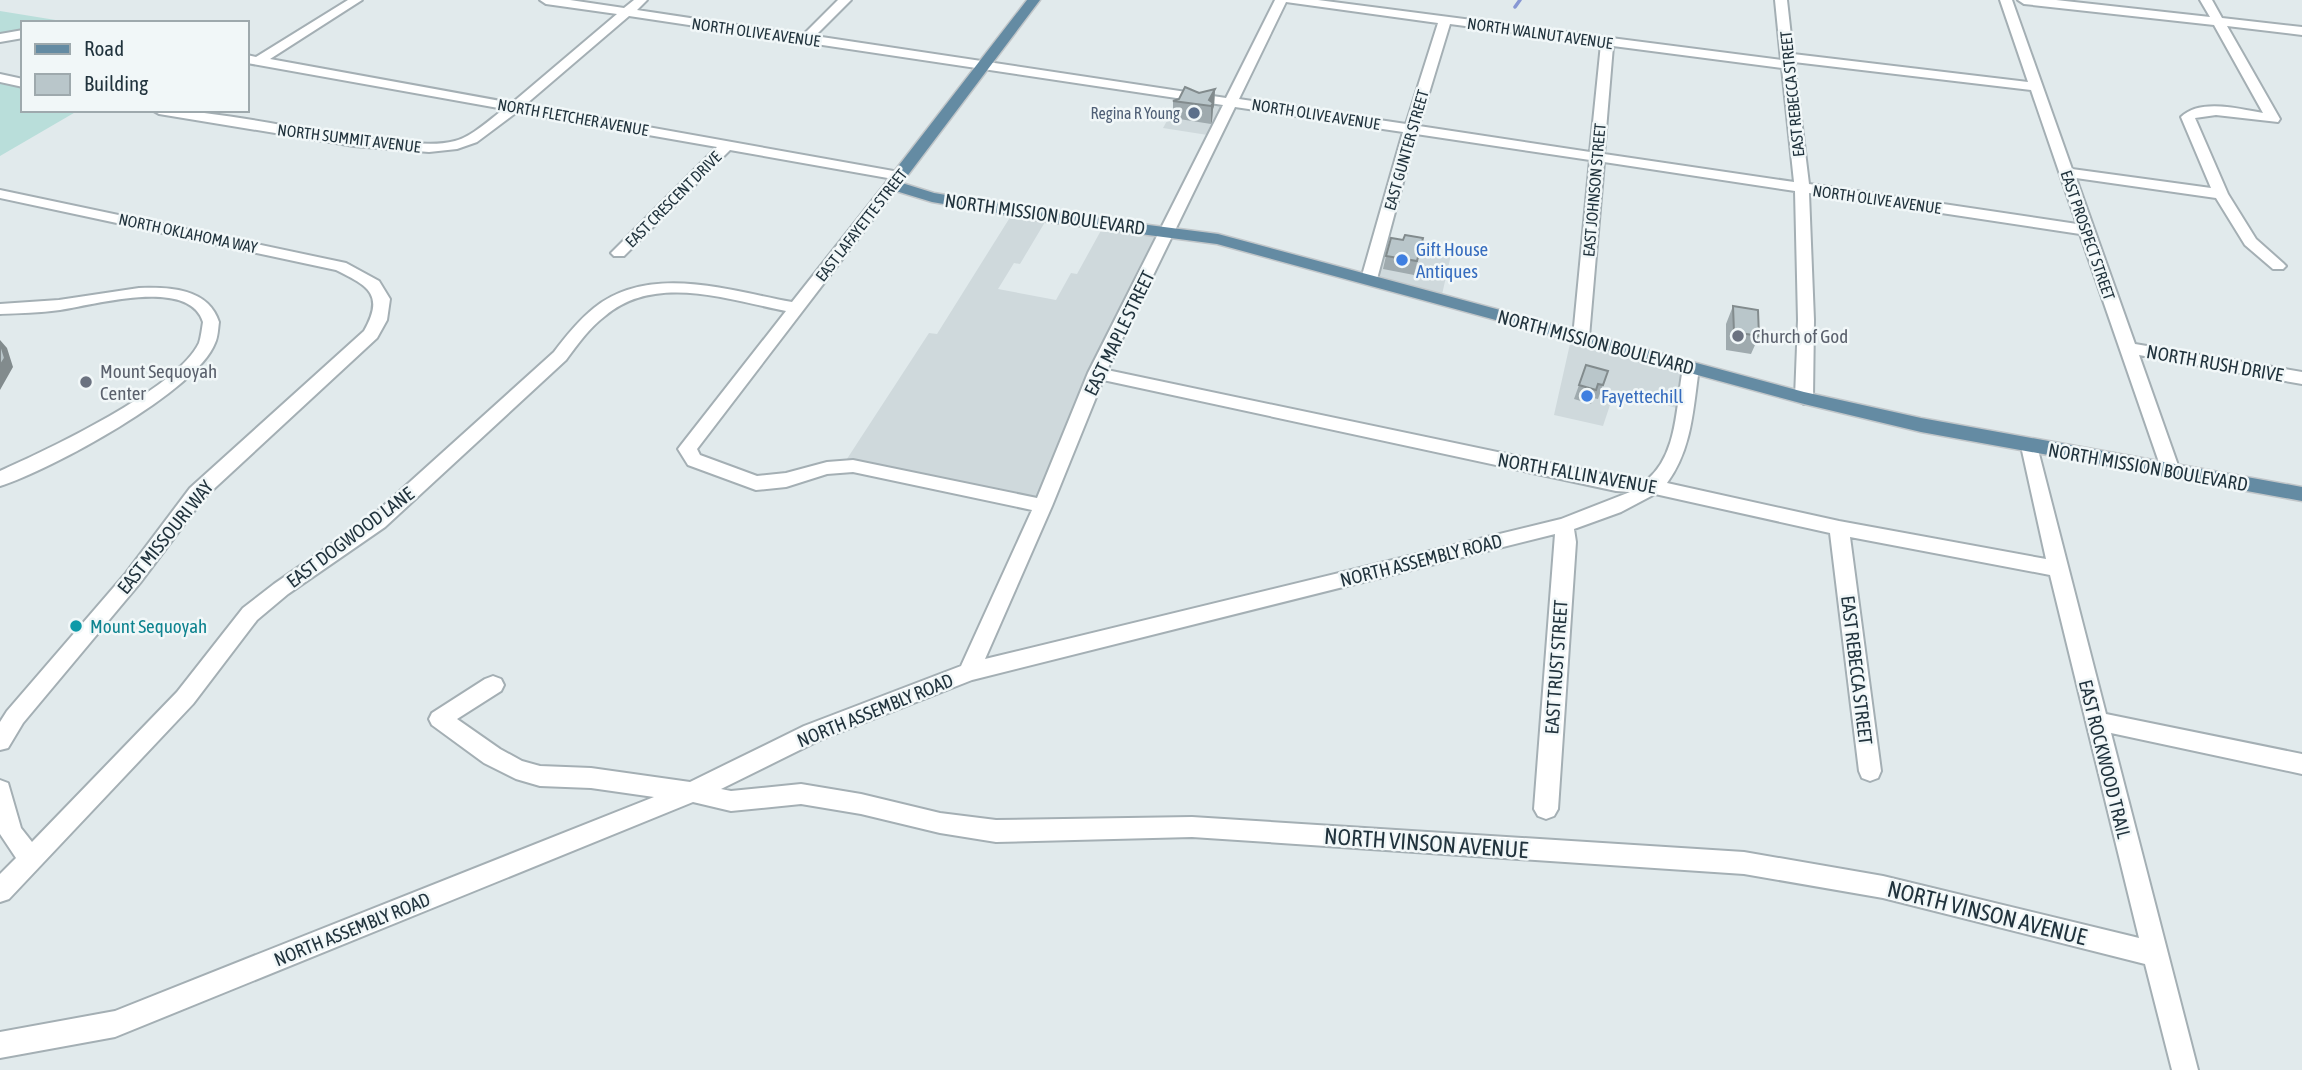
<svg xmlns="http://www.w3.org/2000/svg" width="2302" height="1070" font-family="'Asap Condensed',sans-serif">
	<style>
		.built { fill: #cfd9dc }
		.green { fill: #b9deda }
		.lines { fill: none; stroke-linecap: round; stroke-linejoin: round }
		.stream { stroke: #8797d3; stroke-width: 3.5 }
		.minor-casing { stroke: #a4afb4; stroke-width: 4 }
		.major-casing { stroke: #c1c6c9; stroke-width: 3 }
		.minor { fill: #fff; fill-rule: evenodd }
		.major { fill: #648ba3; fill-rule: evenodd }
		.wall { fill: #9faaae }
		.shaded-wall { fill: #828b8d }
		.building { fill: #b9c6ca; stroke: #828b8d; stroke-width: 2 }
		.service-dot { fill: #5c6f8a; stroke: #f1f7f8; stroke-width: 2.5 }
		.shop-dot { fill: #3f7fe0; stroke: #f1f7f8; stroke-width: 2.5 }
		.worship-dot { fill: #6b7280; stroke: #f1f7f8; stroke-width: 2.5 }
		.culture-dot { fill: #0f9aa8; stroke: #f1f7f8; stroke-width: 2.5 }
		.labels { text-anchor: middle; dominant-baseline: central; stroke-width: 5; stroke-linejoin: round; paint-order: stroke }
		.far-street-label { font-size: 16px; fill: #21333d; stroke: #f1f7f8 }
		.far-service-label { font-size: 16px; fill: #4e5e75; stroke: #f1f7f8; text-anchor: end }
		.street-label { font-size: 19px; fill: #21333d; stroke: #f1f7f8 }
		.shop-label { font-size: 19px; fill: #366cbe; stroke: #f1f7f8; text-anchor: start }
		.worship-label { font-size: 19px; fill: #5b616d; stroke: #f1f7f8; text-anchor: start }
		.culture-label { font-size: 19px; fill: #0d838f; stroke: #f1f7f8; text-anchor: start }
		.near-street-label { font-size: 23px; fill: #21333d; stroke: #f1f7f8 }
	</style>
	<rect width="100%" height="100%" fill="#e1eaec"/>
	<path class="built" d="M1181 96 1230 102 1214 136 1163 128Z
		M1014 211 1048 217 1020 264 1014 263 998 289 1056 300 1071 273 1077 274 1104 225 1168 231 1043 506 843 465 929 333 937 334Z
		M1380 240 1451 255 1441 299 1369 279Z
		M1572 335 1691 368 1683 410 1615 390 1603 426 1554 415Z"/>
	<path class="green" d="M0 11 74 23H23V32L0 37Z
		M0 78 23 83V110H79L0 156Z"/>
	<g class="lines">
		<path class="stream" d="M1515 7 1520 0"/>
		<defs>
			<path id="minor" d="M348 0H362L270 59 512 103 617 14 546 4 540 0H570L624 8 634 0H647L637 10 803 35 838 0H851L815 36 1226 98 1275 0H1318L1781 60 1775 0H1787L1793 54 2028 82 2000 0H2012L2072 169 2211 188 2181 117C2200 98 2240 109 2263 113L2214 25 2024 4 2018 0H2056L2210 17 2200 0H2212L2222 18 2302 27V35L2227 26 2280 119 2278 122 2216 115 2195 118 2228 194 2256 239 2283 263 2286 266 2283 269H2273L2245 245 2216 198 2076 178 2135 344 2302 372V384L2139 355 2180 471 2177 476H2165L2162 471 2080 234 1809 193 1814 320 1813 398 1804 404 1795 398 1798 320 1795 191 1604 162 1589 337 1581 342 1573 337 1590 160 1416 134 1377 279 1369 284 1361 279 1403 132 1235 107 1107 370 1616 477 1647 480C1678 454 1676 405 1683 368L1691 362 1699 368C1693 409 1692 449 1667 483L1839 521 2046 559 2021 446 2024 442H2036L2106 714 2302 754V774L2111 733 2198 1070H2172L2145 964 1883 898 1744 874 1192 837 996 842 940 833 861 814 801 804 731 811 693 802 115 1037 0 1058V1032L115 1011 654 797 591 788 540 786 516 779 484 763 432 725 429 719 432 713 485 679 493 676 501 679 504 685 501 691 457 719 500 749 522 761 540 766 591 768 690 782 804 726 961 666 1032 510 853 472 827 474 786 487 756 490 688 465 678 449 681 445 786 311C729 300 655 273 605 316 589 328 578 344 566 360L385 527 288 594 257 620 193 704 9 899 0 902V874L16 858 0 834V780L8 783 21 828 32 842 177 692 243 608 274 584 371 517 554 352C566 336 578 321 594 308 650 263 730 291 792 302L887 182 892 181 899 185 697 449 700 455 757 476 786 473 827 462 853 460 1037 498 1088 373 1223 105 629 16 525 105 899 172 906 176 899 180 730 150 624 256H614L611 253 717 147 517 112 477 142 457 149 429 152 354 146 159 114 152 110C231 110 307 134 385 140 408 142 432 147 455 141 473 136 489 120 504 109L247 63V55L256 57ZM1286 2 1438 23 1406 124 1239 99ZM1450 24 1601 44 1590 152 1419 126ZM1613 46 1782 68 1794 182 1604 154ZM1794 62 2031 90 2077 224 1809 184ZM1103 380 1616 491 1630 492 1561 519 985 659 1052 506ZM1655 494 1830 533 1859 771 1862 778 1870 781 1878 778 1881 771 1850 537 2050 575 2139 938 1883 876 1744 852 1192 817 996 820 940 813 861 794 801 784 731 791 721 789 820 740 972 680 1555 534 1534 809 1538 816 1546 819 1554 816 1558 809 1576 542 1574 529 1621 512Z
				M23 30V38L0 42V34Z
				M0 74 23 79V87L0 82Z
				M0 190 346 263 379 281 390 299 387 320 377 338 204 498 140 583 23 723 8 748 0 750V722L7 711 126 573 190 488 364 331C385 294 368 286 336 270L0 198Z
				M139 288C169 287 208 288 219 322 218 329 218 337 215 343 197 391 49 471 0 486V471C47 450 177 389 199 343 201 337 202 328 203 322 189 277 94 305 60 310 40 313 20 313 0 314V304L59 300Z"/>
			<path id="major" d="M1027 0H1040L902 183 934 193 1048 212 1218 234 1804 392 1921 418 2302 487V501L1921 432 1804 404 1217 244 1048 222 932 202 886 188 884 185 886 182Z"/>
		</defs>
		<use href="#minor" class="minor-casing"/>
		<use href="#major" class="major-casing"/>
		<use href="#minor" class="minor"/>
		<use href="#major" class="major"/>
	</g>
	<path class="wall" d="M1215 89 1214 106 1213 109 1212 121 1211 124 1173 118V101Z
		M1423 238 1414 275 1383 269 1386 256 1403 240Z
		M1733 306 1759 336 1751 354 1726 350V324Z
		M1608 371 1598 399 1593 398 1591 404 1574 399 1579 385Z"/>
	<path class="shaded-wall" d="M1215 89 1214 106 1213 109 1212 121 1211 124V106L1209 100Z
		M0 340 7 348 13 367 0 390Z"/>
	<path class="building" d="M1185 87 1199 93 1215 89 1209 100 1213 103 1211 106 1173 101 1179 99Z
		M1405 235 1423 238 1417 261 1386 256 1391 238 1403 240Z
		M1733 306 1758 310 1759 336 1734 332Z
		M0 342 5 358 0 366Z
		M1586 365 1608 371 1603 385 1598 384 1596 390 1579 385Z"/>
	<circle class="service-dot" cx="1194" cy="113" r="7"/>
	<g class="shop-dot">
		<circle cx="1402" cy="260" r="7"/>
		<circle cx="1587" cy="396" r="7"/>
	</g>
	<g class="worship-dot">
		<circle cx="1738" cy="336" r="7"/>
		<circle cx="86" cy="382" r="7"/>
	</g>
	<circle class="culture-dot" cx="76" cy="626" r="7"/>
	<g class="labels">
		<g class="far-street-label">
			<text transform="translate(756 32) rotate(8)">NORTH OLIVE AVENUE</text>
			<text transform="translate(1540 33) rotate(8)">NORTH WALNUT AVENUE</text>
			<text transform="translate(1792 94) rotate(-96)">EAST REBECCA STREET</text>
			<text transform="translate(1316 114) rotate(9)">NORTH OLIVE AVENUE</text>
			<text transform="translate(573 117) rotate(10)">NORTH FLETCHER AVENUE</text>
			<text transform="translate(349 138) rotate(7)">NORTH SUMMIT AVENUE</text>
			<text transform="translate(1406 150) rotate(-74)">EAST GUNTER STREET</text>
			<text transform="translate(1594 190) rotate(-85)">EAST JOHNSON STREET</text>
			<text transform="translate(673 199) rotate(-45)">EAST CRESCENT DRIVE</text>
			<text transform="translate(1877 199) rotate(8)">NORTH OLIVE AVENUE</text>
			<text transform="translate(861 225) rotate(-52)">EAST LAFAYETTE STREET</text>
			<text transform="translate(188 233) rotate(12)">NORTH OKLAHOMA WAY</text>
			<text transform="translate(2088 235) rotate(71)">EAST PROSPECT STREET</text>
		</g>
		<g class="far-service-label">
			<text x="1180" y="113">Regina R Young</text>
		</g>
		<g class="street-label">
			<text transform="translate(1045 214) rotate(8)">NORTH MISSION BOULEVARD</text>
			<text transform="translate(1119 333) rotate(-64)">EAST MAPLE STREET</text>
			<text transform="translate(1596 342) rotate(15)">NORTH MISSION BOULEVARD</text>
			<text transform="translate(2215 363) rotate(10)">NORTH RUSH DRIVE</text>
			<text transform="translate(2148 467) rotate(10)">NORTH MISSION BOULEVARD</text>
			<text transform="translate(1577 473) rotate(10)">NORTH FALLIN AVENUE</text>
			<text transform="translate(165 537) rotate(-51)">EAST MISSOURI WAY</text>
			<text transform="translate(350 537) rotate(-37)">EAST DOGWOOD LANE</text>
			<text transform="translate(1421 560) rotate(-14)">NORTH ASSEMBLY ROAD</text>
			<text transform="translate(1556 667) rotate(-86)">EAST TRUST STREET</text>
			<text transform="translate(1857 670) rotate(83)">EAST REBECCA STREET</text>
			<text transform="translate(875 710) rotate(-22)">NORTH ASSEMBLY ROAD</text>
			<text transform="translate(2105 759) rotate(76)">EAST ROCKWOOD TRAIL</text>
			<text transform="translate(352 929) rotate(-22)">NORTH ASSEMBLY ROAD</text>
		</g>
		<g class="shop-label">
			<text x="1416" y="249">Gift House<tspan x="1416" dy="22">Antiques</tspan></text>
			<text x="1601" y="396">Fayettechill</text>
		</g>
		<g class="worship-label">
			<text x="1752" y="336">Church of God</text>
			<text x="100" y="371">Mount Sequoyah<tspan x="100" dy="22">Center</tspan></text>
		</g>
		<g class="culture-label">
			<text x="90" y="626">Mount Sequoyah</text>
		</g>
		<g class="near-street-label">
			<text transform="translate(1426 843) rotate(4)">NORTH VINSON AVENUE</text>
			<text transform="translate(1987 913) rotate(14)">NORTH VINSON AVENUE</text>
		</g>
	</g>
	<rect x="21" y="21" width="228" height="91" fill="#f1f7f8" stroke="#9ea9ad" stroke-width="2"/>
	<rect x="35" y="44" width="35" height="10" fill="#648ba3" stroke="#9ea9ad" stroke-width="2"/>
	<text x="84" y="56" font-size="21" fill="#21333d">Road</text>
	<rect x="35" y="74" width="35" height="21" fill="#b9c6ca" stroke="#9ea9ad" stroke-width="2"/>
	<text x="84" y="91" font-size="21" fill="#21333d">Building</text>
</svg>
